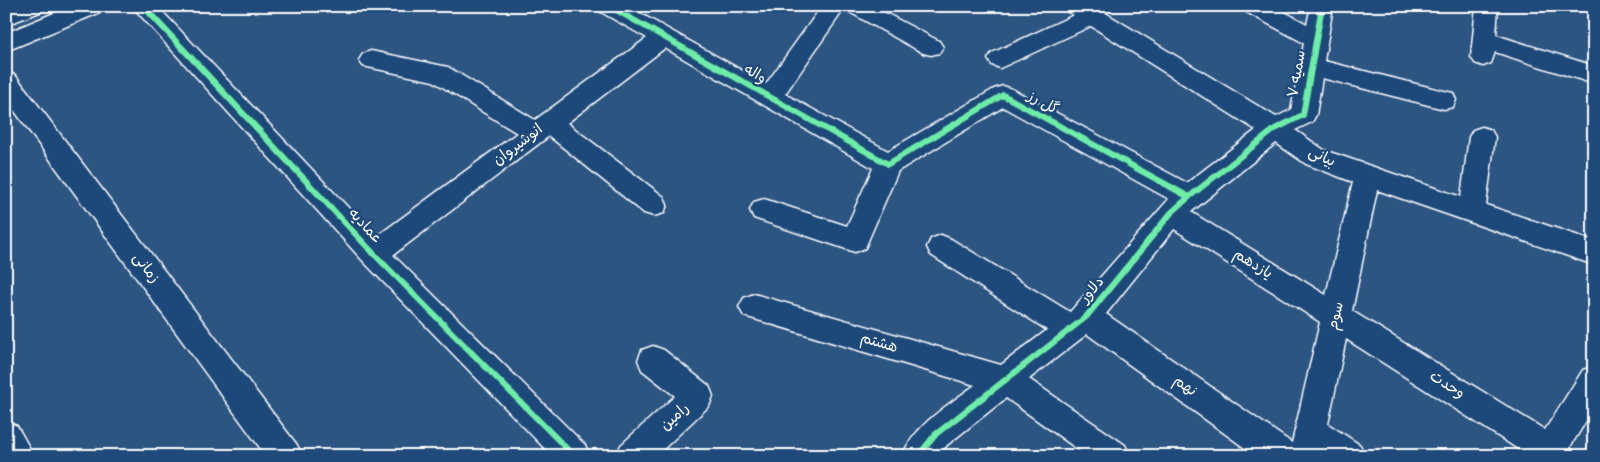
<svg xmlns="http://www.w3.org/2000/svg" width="1600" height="462" font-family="Mynerve,'Playpen Sans Arabic',sans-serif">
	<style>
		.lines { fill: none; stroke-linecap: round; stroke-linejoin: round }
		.minor-casing { stroke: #fff; stroke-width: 3 }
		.major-casing { stroke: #fff; stroke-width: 3 }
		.minor { fill: #1f4a7a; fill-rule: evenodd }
		.major { fill: #1f4a7a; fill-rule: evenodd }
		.cycleway-casing { stroke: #1f4a7a; stroke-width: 9 }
		.cycleway { stroke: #6deda7; stroke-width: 6 }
		.labels { text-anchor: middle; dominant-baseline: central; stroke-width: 5; stroke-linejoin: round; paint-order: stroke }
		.street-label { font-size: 15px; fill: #fff; stroke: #1f4a7a }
	</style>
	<rect width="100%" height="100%" fill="#2c5582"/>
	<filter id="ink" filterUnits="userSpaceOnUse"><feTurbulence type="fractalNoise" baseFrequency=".02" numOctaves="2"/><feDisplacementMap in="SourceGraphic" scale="10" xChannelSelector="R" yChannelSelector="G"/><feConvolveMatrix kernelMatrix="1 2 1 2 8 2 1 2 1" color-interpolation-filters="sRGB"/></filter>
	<g filter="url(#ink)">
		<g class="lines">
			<defs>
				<path id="minor" d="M132 6H157L376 237 517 133 433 81 363 66 359 60 363 54 371 51 448 67 535 120 647 38 601 12 598 6H627L766 84 822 6H872L939 41 943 47 939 53 931 55 923 53 844 9 785 94 888 151 994 89 1003 86 1012 89 1187 183 1256 130 1091 26 1000 68 992 65 988 59 992 53 1074 15 1068 12 1065 6H1094L1276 117 1291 110 1304 43 1246 12 1243 6H1273L1307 24 1311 6H1333L1324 61 1444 91 1453 93 1456 100 1453 107 1444 109 1322 78 1316 115 1312 122 1295 130 1324 150 1461 197 1469 137 1473 130 1482 127 1491 130 1495 137 1486 205 1594 241V265L1377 190 1352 311 1545 430 1583 370 1594 366V408L1570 447 1574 456H1529L1346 339 1328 424 1360 445 1365 456H1256L1087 334 1029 379 1125 445 1130 456H1087L1006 398 947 445 938 456H902C916 424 948 405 975 385L744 316 739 307 744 298 754 294 1001 365 1047 330 931 255 927 247 931 239 941 235 951 239 1070 312 1169 199 1003 107 898 171 865 248 855 252 754 218 750 210 754 202 764 199 847 226 873 168 665 48 567 123 664 197 667 205 664 213 654 216 644 213 549 136 393 255 585 445 590 456H552L364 262ZM1276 143 1306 164 1353 182 1326 295 1191 212ZM1174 229 1320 322 1292 443 1106 314Z
					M1476 6H1498L1496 35 1594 66V84L1495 52 1491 63 1483 66 1475 63 1471 57Z
					M6 72 15 75 297 445 302 456H266L6 99Z
					M653 346 664 350 709 386 713 396 709 406 656 456H616L621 445 675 396 642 370 638 360 642 350Z
					M6 422 17 426 34 456H6Z"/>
				<path id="major" d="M10 6H43L40 12 6 25V8Z
					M71 6H104L101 12 6 51V33Z"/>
			</defs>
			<use href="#minor" class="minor-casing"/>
			<use href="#major" class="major-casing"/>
			<use href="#minor" class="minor"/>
			<use href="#major" class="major"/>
			<defs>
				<path id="cycleway" d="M143 6 374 254 574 456
					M609 6 888 164 1003 95 1189 197
					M918 456 936 434 1086 317 1171 213 1189 197 1275 129 1303 115 1322 6"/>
			</defs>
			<use href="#cycleway" class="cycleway-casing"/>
			<use href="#cycleway" class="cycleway"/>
		</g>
	</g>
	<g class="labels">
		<g class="street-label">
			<text transform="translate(755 74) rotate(29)">واله</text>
			<text transform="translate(1297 74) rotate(-80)">سمیه ۷</text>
			<text transform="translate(1043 103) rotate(29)">گل رز</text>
			<text transform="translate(518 145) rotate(-37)">انوشیروان</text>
			<text transform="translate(1322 157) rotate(26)">بیانی</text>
			<text transform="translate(365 226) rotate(47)">عمادیه</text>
			<text transform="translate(1253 264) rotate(32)">یازدهم</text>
			<text transform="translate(146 268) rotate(53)">زمانی</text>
			<text transform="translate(1092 290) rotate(-51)">دلاور</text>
			<text transform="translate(1336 316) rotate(-77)">سوم</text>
			<text transform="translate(879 343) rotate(16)">هشتم</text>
			<text transform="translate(1447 385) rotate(32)">وحدت</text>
			<text transform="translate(1185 386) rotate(35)">نهم</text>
			<text transform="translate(675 417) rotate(-42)">رامین</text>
		</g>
	</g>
	<rect width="1600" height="462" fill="none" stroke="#1f4a7a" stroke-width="25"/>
	<rect x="12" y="12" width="1575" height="437" fill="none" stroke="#fff" stroke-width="2" filter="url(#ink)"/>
</svg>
